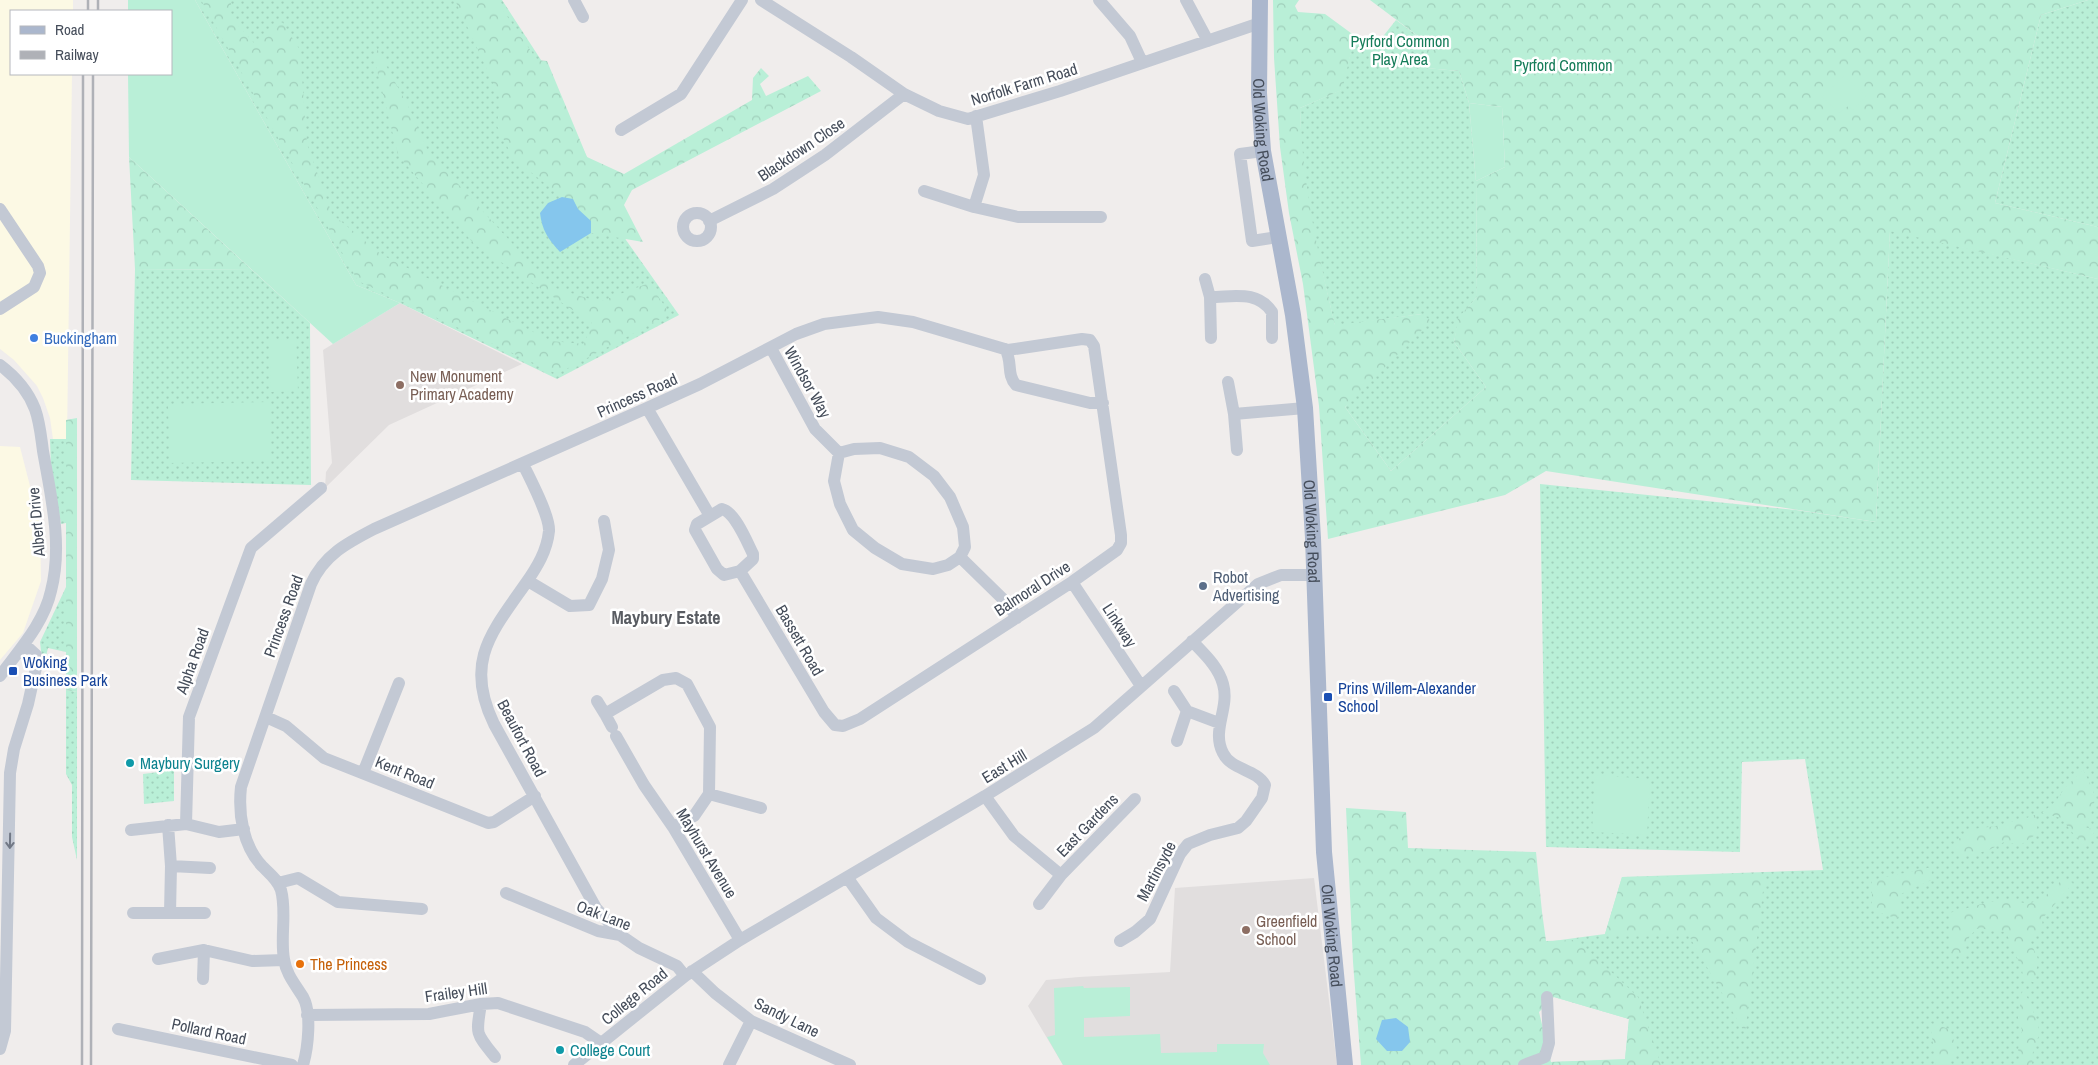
<svg xmlns="http://www.w3.org/2000/svg" width="2098" height="1065" font-family="'Archivo Narrow',sans-serif">
	<style>
		.commercial { fill: #fcf9e4 }
		.education { fill: #e1dede }
		.grass { fill: url(#grass-dots) }
		.forest { fill: url(#forest-crowns); fill-rule: evenodd }
		.garden { fill: #b9efd7 }
		.water { fill: #85c6ed }
		.lines { fill: none; stroke-linecap: round; stroke-linejoin: round }
		.minor { stroke: #c3c9d4; stroke-width: 12 }
		.major { stroke: #abb7cd; stroke-width: 16 }
		.rail { stroke: #afb1b7; stroke-width: 2.5 }
		.oneway { stroke: #717885 }
		.shop-dot { fill: #3f7fe0; stroke: #fff; stroke-width: 2 }
		.education-dot { fill: #8d6e63; stroke: #fff; stroke-width: 2 }
		.service-dot { fill: #5c6f8a; stroke: #fff; stroke-width: 2 }
		.transit-dot { fill: #1a4fb4; stroke: #fff; stroke-width: 2 }
		.culture-dot { fill: #0f9aa8; stroke: #fff; stroke-width: 2 }
		.food-dot { fill: #e8710a; stroke: #fff; stroke-width: 2 }
		.labels { text-anchor: middle; dominant-baseline: central; stroke-width: 5; stroke-linejoin: round; paint-order: stroke }
		.park-label { font-size: 16px; fill: #157c59; stroke: #fff }
		.street-label { font-size: 16px; fill: #454d5a; stroke: #fff }
		.shop-label { font-size: 16px; fill: #366cbe; stroke: #fff; text-anchor: start }
		.education-label { font-size: 16px; fill: #785e54; stroke: #fff; text-anchor: start }
		.service-label { font-size: 16px; fill: #4e5e75; stroke: #fff; text-anchor: start }
		.transit-label { font-size: 16px; fill: #164399; stroke: #fff; text-anchor: start }
		.culture-label { font-size: 16px; fill: #0d838f; stroke: #fff; text-anchor: start }
		.food-label { font-size: 16px; fill: #c56008; stroke: #fff; text-anchor: start }
		.neighbourhood-label { font-size: 18px; font-weight: bold; fill: #595c62; stroke: #fff }
	</style>
	<defs>
		<pattern id="grass-dots" width="8" height="8" patternUnits="userSpaceOnUse" patternTransform="scale(1.25)"><rect width="8" height="8" fill="#b9efd7"/><path d="M2 2h.1M6 6h.1" fill="none" stroke="#a0cfbb" stroke-width="1.8" stroke-linecap="round"/></pattern>
		<pattern id="forest-crowns" width="20" height="18" patternUnits="userSpaceOnUse" patternTransform="scale(1.25)"><rect width="20" height="18" fill="#b9efd7"/><path d="M2 6a3 3 0 1 1 6 0M12 15a3 3 0 1 1 6 0" fill="none" stroke="#a0cfbb"/></pattern>
	</defs>
	<rect width="100%" height="100%" fill="#f0edec"/>
	<path class="commercial" d="M0 0H73V11H11V74H72L67 439H53L50 418 43 398 37 386 14 360 0 349Z
		M0 446 20 447 40 525 41 581 23 633 0 660Z"/>
	<path class="education" d="M400 303 522 364 389 425 325 488 326 472 332 463 323 350Z
		M1314 878 1337 1065H1063L1028 1006 1046 980 1079 977 1170 972 1175 888Z"/>
	<path class="grass" d="M195 0H502L541 60 626 240 679 315 557 379 400 303 356 285Z
		M2088 0H2098V227L1995 203 2041 15Z
		M1396 20 1430 45 1415 67 1459 71 1469 103 1476 181 1477 297 1459 318 1454 342 1486 387 1391 471 1345 407 1422 314 1335 326 1302 186 1300 108 1341 90 1355 36 1373 49Z
		M1890 230 2098 279V1065H1551V1062L1625 1060 1629 1019 1554 997 1553 941 1605 934 1622 877 1823 870 1805 759 1742 762 1740 852 1546 847 1540 484 1796 510 1876 522Z
		M135 269 252 270 310 323 311 485 131 480Z
		M50 439H67L66 523 61 524 51 468Z
		M66 587V652L48 648 43 668 40 642Z
		M66 690 77 692V860L72 837V785L66 774Z
		M174 770V801L144 804 143 774Z"/>
	<path class="forest" d="M201 0H231V18L255 44 282 22 300 50 307 144 332 214 382 255 551 341 584 344 592 323 474 244 398 155 376 66 374 43 409 108 428 151 552 287 599 302 649 283 670 314 557 374 358 281Z
		M455 0H496L537 60 547 61 587 157 624 174 752 100 753 78 761 68 769 76 760 84 766 96 808 76 821 91 632 190 624 205 643 242 585 232 562 197 513 158 497 126 500 98Z
		M1273 0H1299L1295 6 1298 12 1325 14 1355 36 1342 90 1300 108C1302 182 1318 254 1335 325L1422 314 1431 321 1345 407 1391 471 1486 387 1454 342 1458 318 1477 297 1476 181 1505 167 1502 107 1469 103 1459 71 1414 67 1430 45 1370 0H2088L2041 15 1995 203 2098 227V279L1890 231 1876 522 1546 471 1505 495 1328 539 1319 406 1303 284 1289 213 1280 147 1274 58Z
		M129 157 252 270 135 269Z
		M77 418V692L66 690V420Z
		M2083 770C2098 798 2098 798 2085 827L2095 830 2090 841 2083 846 2061 818 2042 813 2056 801 2064 789Z
		M1346 808 1406 812 1408 848 1536 852 1542 912 1546 941 1577 940 1638 997 1661 1065H1361L1353 962ZM1554 997 1629 1019 1625 1059 1551 1062 1539 1012Z
		M2035 815 2038 833 2019 846 2006 841 1989 850 1966 856 1954 851V842L1974 829 1996 826Z
		M1932 867 1931 880 1901 894 1898 919 1872 910V880Z
		M1765 875 1745 1033 1689 936 1605 934 1622 877Z
		M2063 879 2073 883 2042 919 2043 929 2030 941 2038 959 2035 983 2023 978 2022 969 2006 932 1977 928 1966 941 1964 955 1953 956 1950 941 1949 913 1989 902 2012 900 2028 904 2042 899Z
		M2023 987 2038 1023 2039 1035 2033 1051 2032 1065H2020L2022 1059 2018 1050 2022 1030 2018 1018Z
		M1930 1023 1949 1029 1959 1053 1943 1065H1936Z"/>
	<path class="garden" d="M128 0H195L356 285 400 303 333 344 129 157 128 74H171V11H128Z
		M1844 76 1866 96 1853 110 1848 106 1839 113 1822 97Z
		M1469 103 1502 107 1505 167 1476 181Z
		M296 339 298 391 271 392 269 340Z
		M270 402 271 461 170 463 168 404Z
		M1595 775 1650 779 1647 835 1592 832Z
		M1083 986 1084 988 1130 987V1016L1084 1018V1037L1160 1034 1161 1053 1217 1052V1044H1264L1263 1053 1270 1065H1063L1047 1037 1055 1035 1054 988Z"/>
	<path class="water" d="M562 197 573 199 578 209 591 221V233L560 252C548 239 542 230 540 213L548 203Z
		M1396 1018 1408 1027 1410 1042 1402 1051H1387L1376 1039 1382 1020Z"/>
	<g class="lines">
		<path class="minor" d="M574 0 583 17
			M761 0 851 57 904 94 939 111 968 119 1060 91 1260 23
			M1099 0 1130 36 1142 62
			M1186 0 1208 41
			M621 130 681 94 742 0
			M1263 151 1240 154 1252 241 1277 237
			M924 191 974 207 1018 217H1101
			M974 207 984 175 976 116
			M0 209 38 266 40 273 34 287 0 309
			M683 227a14 14 0 1 1 28 0a14 14 0 1 1-28 0Z
			M709 221 773 189 825 155 904 94
			M1205 279 1210 297 1211 338
			M1210 297C1234 297 1257 290 1272 312
			M1272 338V312
			M771 348 815 429 839 453
			M1005 349C1013 361 1006 374 1016 385L1090 403H1103
			M0 365C16 377 28 391 35 409 40 423 41 437 43 451 51 497 63 545 51 591 44 623 19 650 0 676
			M1228 382 1234 414 1237 450
			M647 408 710 516
			M1234 414 1305 408
			M880 448 909 457 934 476 950 497 963 527 965 547 960 557 948 565 933 569 902 564 875 548 853 530 840 504 834 481 839 453 854 449Z
			M523 464C530 479 550 516 549 531 547 551 537 567 526 583 491 633 464 662 494 724L596 908 620 935
			M722 509C735 512 747 542 753 554V559L740 571 724 575 717 569 695 530 697 524Z
			M960 557 1008 604 1017 618
			M528 581 570 606 589 605 602 579 609 550 604 521
			M1072 582 1141 686
			M1174 691 1187 711 1219 723
			M597 701 605 714
			M266 717 286 726 324 758 488 823 494 822 535 796
			M612 727 605 714 663 680 676 678 687 684 710 727 709 794 694 816 673 827
			M616 736 644 785 673 827 740 940
			M1177 741 1187 711
			M363 773 399 683
			M709 794 761 808
			M985 796 1014 836 1061 875 1039 904
			M186 824 189 717 251 548 321 488
			M168 825 171 866 170 913
			M131 830 186 824 219 832 244 829
			M171 866 210 868
			M1061 875 1135 799
			M847 877 876 918 908 942 980 979
			M278 883 298 878 338 902 422 909
			M506 893 598 931 620 935 639 948 677 966 685 976
			M133 913H205
			M1120 941 1135 932 1150 919 1180 854 1188 844 1210 835 1238 828 1246 821 1262 798 1265 785C1256 769 1231 770 1223 753 1211 730 1230 708 1223 684 1218 666 1204 654 1192 641
			M158 959 204 950 252 961 284 960
			M692 971 715 993 751 1021 850 1065
			M203 979 204 950
			M481 1004C476 1035 475 1032 495 1057
			M307 1015 429 1014 481 1004 498 1003 585 1032 601 1043
			M118 1029 292 1065
			M0 1049 5 1031 10 773 14 749 28 704 37 663 36 655 24 644
			M303 1065C308 1048 312 1013 303 997 295 984 286 974 284 959 280 937 287 912 281 890 278 880 270 874 262 866 243 846 238 814 241 787L311 584C324 555 347 543 374 529L647 408 700 384 796 334 824 324 878 317 913 322 1008 350 1082 339 1090 340 1094 346 1121 535V543L1117 550 1072 582 860 719 843 726 835 725 824 712 740 571
			M574 1065 685 976 740 940 985 796 1094 728 1258 584 1281 575H1314
			M729 1065 751 1021
			M1524 1065 1545 1057 1549 1043 1547 997"/>
		<path class="major" id="s1" d="M1260 0 1259 93 1263 151 1293 315 1305 408 1313 538 1324 852 1345 1065"/>
		<path class="rail" d="M88 11V0
			M98 11V0
			M82 1065 83 74
			M91 1065 93 74"/>
	</g>
	<defs><path id="oneway-shaft" d="M-6 0H5M1.5-3L5.5 0L1.5 3" fill="none" stroke-width="1.6" stroke-linecap="round" stroke-linejoin="round" transform="scale(1.25)"/></defs>
	<use class="oneway" href="#oneway-shaft" transform="translate(10 841) rotate(91)"/>
	<circle class="shop-dot" cx="34" cy="338" r="5"/>
	<g class="education-dot">
		<circle cx="400" cy="385" r="5"/>
		<circle cx="1246" cy="930" r="5"/>
	</g>
	<circle class="service-dot" cx="1203" cy="586" r="5"/>
	<g class="transit-dot">
		<rect x="8" y="666" width="10" height="10" rx="2.5"/>
		<rect x="1323" y="692" width="10" height="10" rx="2.5"/>
	</g>
	<g class="culture-dot">
		<circle cx="130" cy="763" r="5"/>
		<circle cx="560" cy="1050" r="5"/>
	</g>
	<circle class="food-dot" cx="300" cy="964" r="5"/>
	<g class="labels">
		<g class="park-label">
			<text x="1400" y="41">Pyrford Common<tspan x="1400" dy="18">Play Area</tspan></text>
			<text x="1563" y="65">Pyrford Common</text>
		</g>
		<g class="street-label">
			<text transform="translate(1024 84) rotate(-17)">Norfolk Farm Road</text>
			<text stroke="none"><textPath href="#s1" startOffset="130">Old Woking Road</textPath></text>
			<text transform="translate(801 149) rotate(-34)">Blackdown Close</text>
			<text transform="translate(808 382) rotate(61)">Windsor Way</text>
			<text transform="translate(637 395) rotate(-24)">Princess Road</text>
			<text transform="translate(36 522) rotate(-95)">Albert Drive</text>
			<text stroke="none"><textPath href="#s1" startOffset="535">Old Woking Road</textPath></text>
			<text transform="translate(1032 588) rotate(-33)">Balmoral Drive</text>
			<text transform="translate(283 616) rotate(-70)">Princess Road</text>
			<text transform="translate(1120 625) rotate(57)">Linkway</text>
			<text transform="translate(800 640) rotate(60)">Bassett Road</text>
			<text transform="translate(192 661) rotate(-70)">Alpha Road</text>
			<text transform="translate(522 738) rotate(62)">Beaufort Road</text>
			<text transform="translate(1004 766) rotate(-31)">East Hill</text>
			<text transform="translate(405 772) rotate(22)">Kent Road</text>
			<text transform="translate(1087 825) rotate(-46)">East Gardens</text>
			<text transform="translate(707 853) rotate(59)">Mayhurst Avenue</text>
			<text transform="translate(1156 871) rotate(-62)">Martinsyde</text>
			<text transform="translate(604 915) rotate(21)">Oak Lane</text>
			<text stroke="none"><textPath href="#s1" startOffset="940">Old Woking Road</textPath></text>
			<text transform="translate(456 992) rotate(-8)">Frailey Hill</text>
			<text transform="translate(634 996) rotate(-39)">College Road</text>
			<text transform="translate(787 1017) rotate(26)">Sandy Lane</text>
			<text transform="translate(209 1031) rotate(12)">Pollard Road</text>
		</g>
		<g class="shop-label">
			<text x="44" y="338">Buckingham</text>
		</g>
		<g class="education-label">
			<text x="410" y="376">New Monument<tspan x="410" dy="18">Primary Academy</tspan></text>
			<text x="1256" y="921">Greenfield<tspan x="1256" dy="18">School</tspan></text>
		</g>
		<g class="service-label">
			<text x="1213" y="577">Robot<tspan x="1213" dy="18">Advertising</tspan></text>
		</g>
		<g class="transit-label">
			<text x="23" y="662">Woking<tspan x="23" dy="18">Business Park</tspan></text>
			<text x="1338" y="688">Prins Willem-Alexander<tspan x="1338" dy="18">School</tspan></text>
		</g>
		<g class="culture-label">
			<text x="140" y="763">Maybury Surgery</text>
			<text x="570" y="1050">College Court</text>
		</g>
		<g class="food-label">
			<text x="310" y="964">The Princess</text>
		</g>
		<g class="neighbourhood-label">
			<text x="666" y="617">Maybury Estate</text>
		</g>
	</g>
	<rect x="10" y="10" width="162" height="65" fill="#ffffff" stroke="#b5b8bd"/>
	<rect x="20" y="26" width="25" height="8" fill="#abb7cd" stroke="#b5b8bd"/>
	<text x="55" y="35" font-size="15" fill="#454d5a">Road</text>
	<rect x="20" y="51" width="25" height="8" fill="#afb1b7" stroke="#b5b8bd"/>
	<text x="55" y="60" font-size="15" fill="#454d5a">Railway</text>
</svg>
